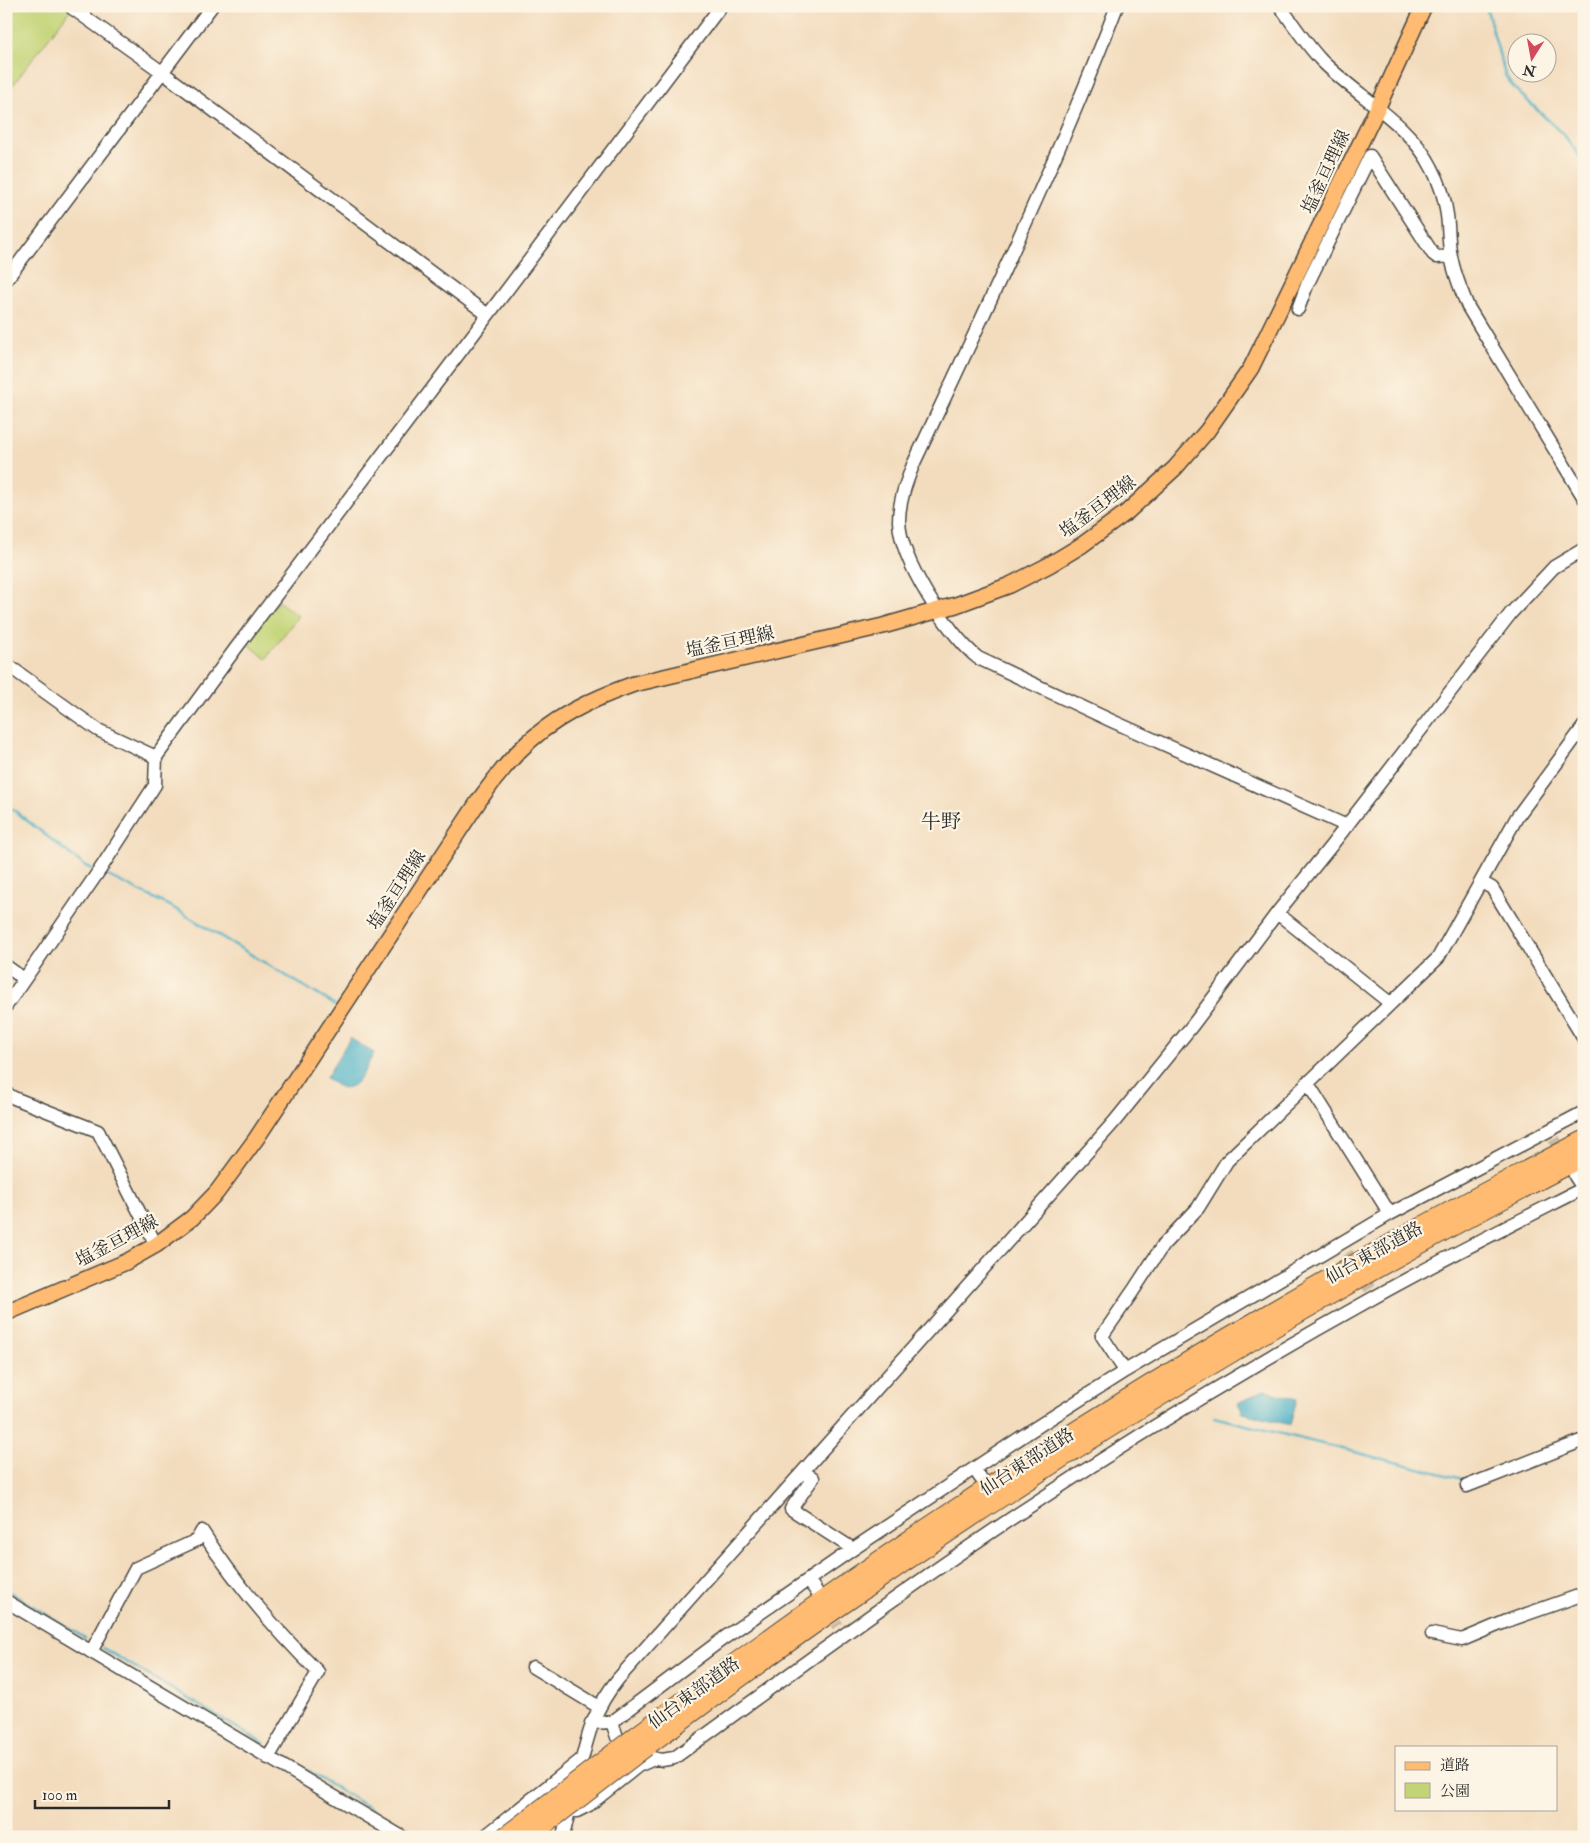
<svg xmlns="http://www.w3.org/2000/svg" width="1590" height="1843" font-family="'IM FELL Double Pica','Noto Serif JP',serif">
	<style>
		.green { fill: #c3d476; stroke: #778050 }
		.water { fill: #47afc6; stroke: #396d78 }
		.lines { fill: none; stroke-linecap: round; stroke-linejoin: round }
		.stream { stroke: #47afc6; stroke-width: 2.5 }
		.minor-tunnel { stroke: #cbb9a0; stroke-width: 12; stroke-dasharray: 12 6; stroke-linecap: butt }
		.minor-casing { stroke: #494641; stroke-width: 15 }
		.major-casing { stroke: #494641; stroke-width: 18 }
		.highway-casing { stroke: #494641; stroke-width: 20 }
		.minor { stroke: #fff; stroke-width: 12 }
		.major { stroke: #ffbb71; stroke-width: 15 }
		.highway { stroke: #ffbb71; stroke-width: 18 }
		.highway-bridge-casing { stroke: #494641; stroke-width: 20; stroke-linecap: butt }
		.highway-bridge { stroke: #ffbb71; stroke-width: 18 }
		.labels { text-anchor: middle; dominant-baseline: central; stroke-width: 4.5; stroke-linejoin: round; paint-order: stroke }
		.street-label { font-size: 18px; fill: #2b2b2b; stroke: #fcf5e5 }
		.quarter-label { font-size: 20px; fill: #2b2b2b; stroke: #fcf5e5 }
	</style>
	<rect width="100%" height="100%" fill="#fcf5e5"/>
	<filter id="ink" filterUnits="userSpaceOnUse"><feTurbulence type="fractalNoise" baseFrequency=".02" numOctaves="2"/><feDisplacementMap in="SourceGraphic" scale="10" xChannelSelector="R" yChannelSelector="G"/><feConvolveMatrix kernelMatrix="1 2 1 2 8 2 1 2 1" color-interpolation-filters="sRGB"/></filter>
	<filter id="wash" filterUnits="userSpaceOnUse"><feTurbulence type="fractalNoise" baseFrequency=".0096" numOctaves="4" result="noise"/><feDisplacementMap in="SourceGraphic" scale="20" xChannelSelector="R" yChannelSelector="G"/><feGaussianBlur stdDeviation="1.12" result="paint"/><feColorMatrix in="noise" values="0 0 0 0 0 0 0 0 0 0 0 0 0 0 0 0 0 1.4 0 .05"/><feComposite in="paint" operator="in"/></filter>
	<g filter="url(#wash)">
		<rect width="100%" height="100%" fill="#f3dcbd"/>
		<path class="green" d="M6 6H73L6 94Z
			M278 601 298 616 266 659 247 643Z"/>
		<path class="water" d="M350 1038 374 1053C367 1065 358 1093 340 1087 335 1085 330 1081 326 1078Z
			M1264 1390 1297 1399 1290 1425 1243 1413 1238 1403Z"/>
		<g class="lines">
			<path class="stream" d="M1486 6 1505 75 1514 88 1564 135 1584 162
				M6 804 85 866 95 870
				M102 873 172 907 335 1005
				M1214 1417 1463 1479
				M6 1590 85 1638
				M103 1648 264 1744
				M282 1755 417 1837"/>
		</g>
	</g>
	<g filter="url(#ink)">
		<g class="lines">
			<path class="minor-tunnel" d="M1554 1139 1565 1158
				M1347 1253 1370 1289
				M826 1608 838 1626"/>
			<defs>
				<path id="minor" d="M1117 6C1057 162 984 314 913 465 906 483 899 501 899 521 900 560 948 634 978 658L1112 721 1347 826
					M1280 6C1293 24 1306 44 1321 60 1356 96 1410 123 1432 168 1440 183 1445 199 1447 215 1449 229 1448 243 1451 256 1454 274 1461 290 1468 307L1584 498
					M6 280 212 6
					M1298 309 1307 285 1370 156 1433 254 1437 257 1451 256
					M488 315 721 6
					M6 664 98 730 156 757
					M1481 882 1492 888 1584 1039
					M1277 913 1390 1003
					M6 966 24 979
					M6 1006 101 868 155 785 156 757 236 648 488 315 162 72 72 8
					M1307 1082 1390 1214
					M6 1093 14 1098 98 1131 156 1245
					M1575 1176 1583 1188
					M1125 1371 1102 1336 1133 1291 1163 1245 1198 1208 1227 1161 1438 958 1517 817 1584 726
					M974 1469 982 1480
					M803 1472 813 1478 791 1509 853 1549
					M1467 1486 1584 1440
					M202 1531C235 1583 275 1629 318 1672L268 1758
					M809 1581 816 1591
					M6 1601 402 1837
					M1432 1634 1462 1640 1507 1621 1584 1594
					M91 1652 136 1568 197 1540 202 1531
					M533 1667 599 1707
					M612 1722 617 1737 644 1756 662 1760 674 1758C785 1678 895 1596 1009 1520 1127 1441 1249 1367 1373 1298 1442 1259 1513 1224 1584 1188
					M591 1723 612 1722 724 1638 853 1549 1032 1430 1125 1371 1390 1214 1584 1112
					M576 1783C587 1741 590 1714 618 1679L1114 1122 1192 1026 1277 913 1331 846 1511 613 1554 567 1584 549
					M569 1811H577L589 1805 638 1766 654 1759
					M484 1837 582 1759
					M563 1837 571 1802"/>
				<path id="major" d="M6 1313 126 1262 156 1245 192 1218 217 1192 256 1139 480 799C492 782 505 766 519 751 551 718 592 699 634 684L883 626 956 605 1010 585 1049 565 1082 545 1127 512 1175 468 1207 431 1251 368 1377 109 1424 6"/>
				<path id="highway" d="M637 1735C739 1659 842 1584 949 1513 1153 1377 1366 1252 1584 1140
					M646 1747C704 1704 762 1661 822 1619 1065 1449 1319 1293 1584 1157"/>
			</defs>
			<use href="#minor" class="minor-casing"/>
			<use href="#major" class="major-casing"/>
			<use href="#highway" class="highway-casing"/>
			<use href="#minor" class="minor"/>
			<use href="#major" class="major"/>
			<use href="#highway" class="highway"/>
			<defs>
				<path id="highway-bridge" d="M504 1837 637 1735
					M529 1837 646 1747"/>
			</defs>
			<use href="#highway-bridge" class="highway-bridge-casing"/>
			<use href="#highway-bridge" class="highway-bridge"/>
		</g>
	</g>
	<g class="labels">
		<g class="street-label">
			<text transform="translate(1326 172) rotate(-65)">塩釜亘理線</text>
			<text transform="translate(1098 507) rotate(-37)">塩釜亘理線</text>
			<text transform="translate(730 642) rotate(-12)">塩釜亘理線</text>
			<text transform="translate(397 890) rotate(-57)">塩釜亘理線</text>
			<text transform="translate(117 1241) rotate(-28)">塩釜亘理線</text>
			<text transform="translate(1374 1253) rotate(-29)">仙台東部道路</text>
			<text transform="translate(1027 1462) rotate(-33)">仙台東部道路</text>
			<text transform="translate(694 1693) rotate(-36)">仙台東部道路</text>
		</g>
		<g class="quarter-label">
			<text x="941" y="821">牛野</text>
		</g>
	</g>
	<rect width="1590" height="1843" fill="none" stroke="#fcf5e5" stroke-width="25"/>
	<rect x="1395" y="1746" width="162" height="65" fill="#fcf5e5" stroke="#a8a49b"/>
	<rect x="1405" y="1762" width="25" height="8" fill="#ffbb71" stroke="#a8a49b"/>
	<text x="1440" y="1770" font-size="15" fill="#2b2b2b">道路</text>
	<rect x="1405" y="1783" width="25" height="15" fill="#c3d476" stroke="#a8a49b"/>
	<text x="1440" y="1796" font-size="15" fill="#2b2b2b">公園</text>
	<g transform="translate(1532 58) rotate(191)"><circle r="24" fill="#fcf5e5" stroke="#a8a49b"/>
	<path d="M0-4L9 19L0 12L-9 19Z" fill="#d1495b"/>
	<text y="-8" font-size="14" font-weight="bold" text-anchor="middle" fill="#2b2b2b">N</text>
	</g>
	<path d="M35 1800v8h134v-8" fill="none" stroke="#2b2b2b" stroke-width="2.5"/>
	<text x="42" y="1800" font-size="15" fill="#2b2b2b" stroke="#fcf5e5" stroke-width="4" paint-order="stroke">100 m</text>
</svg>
